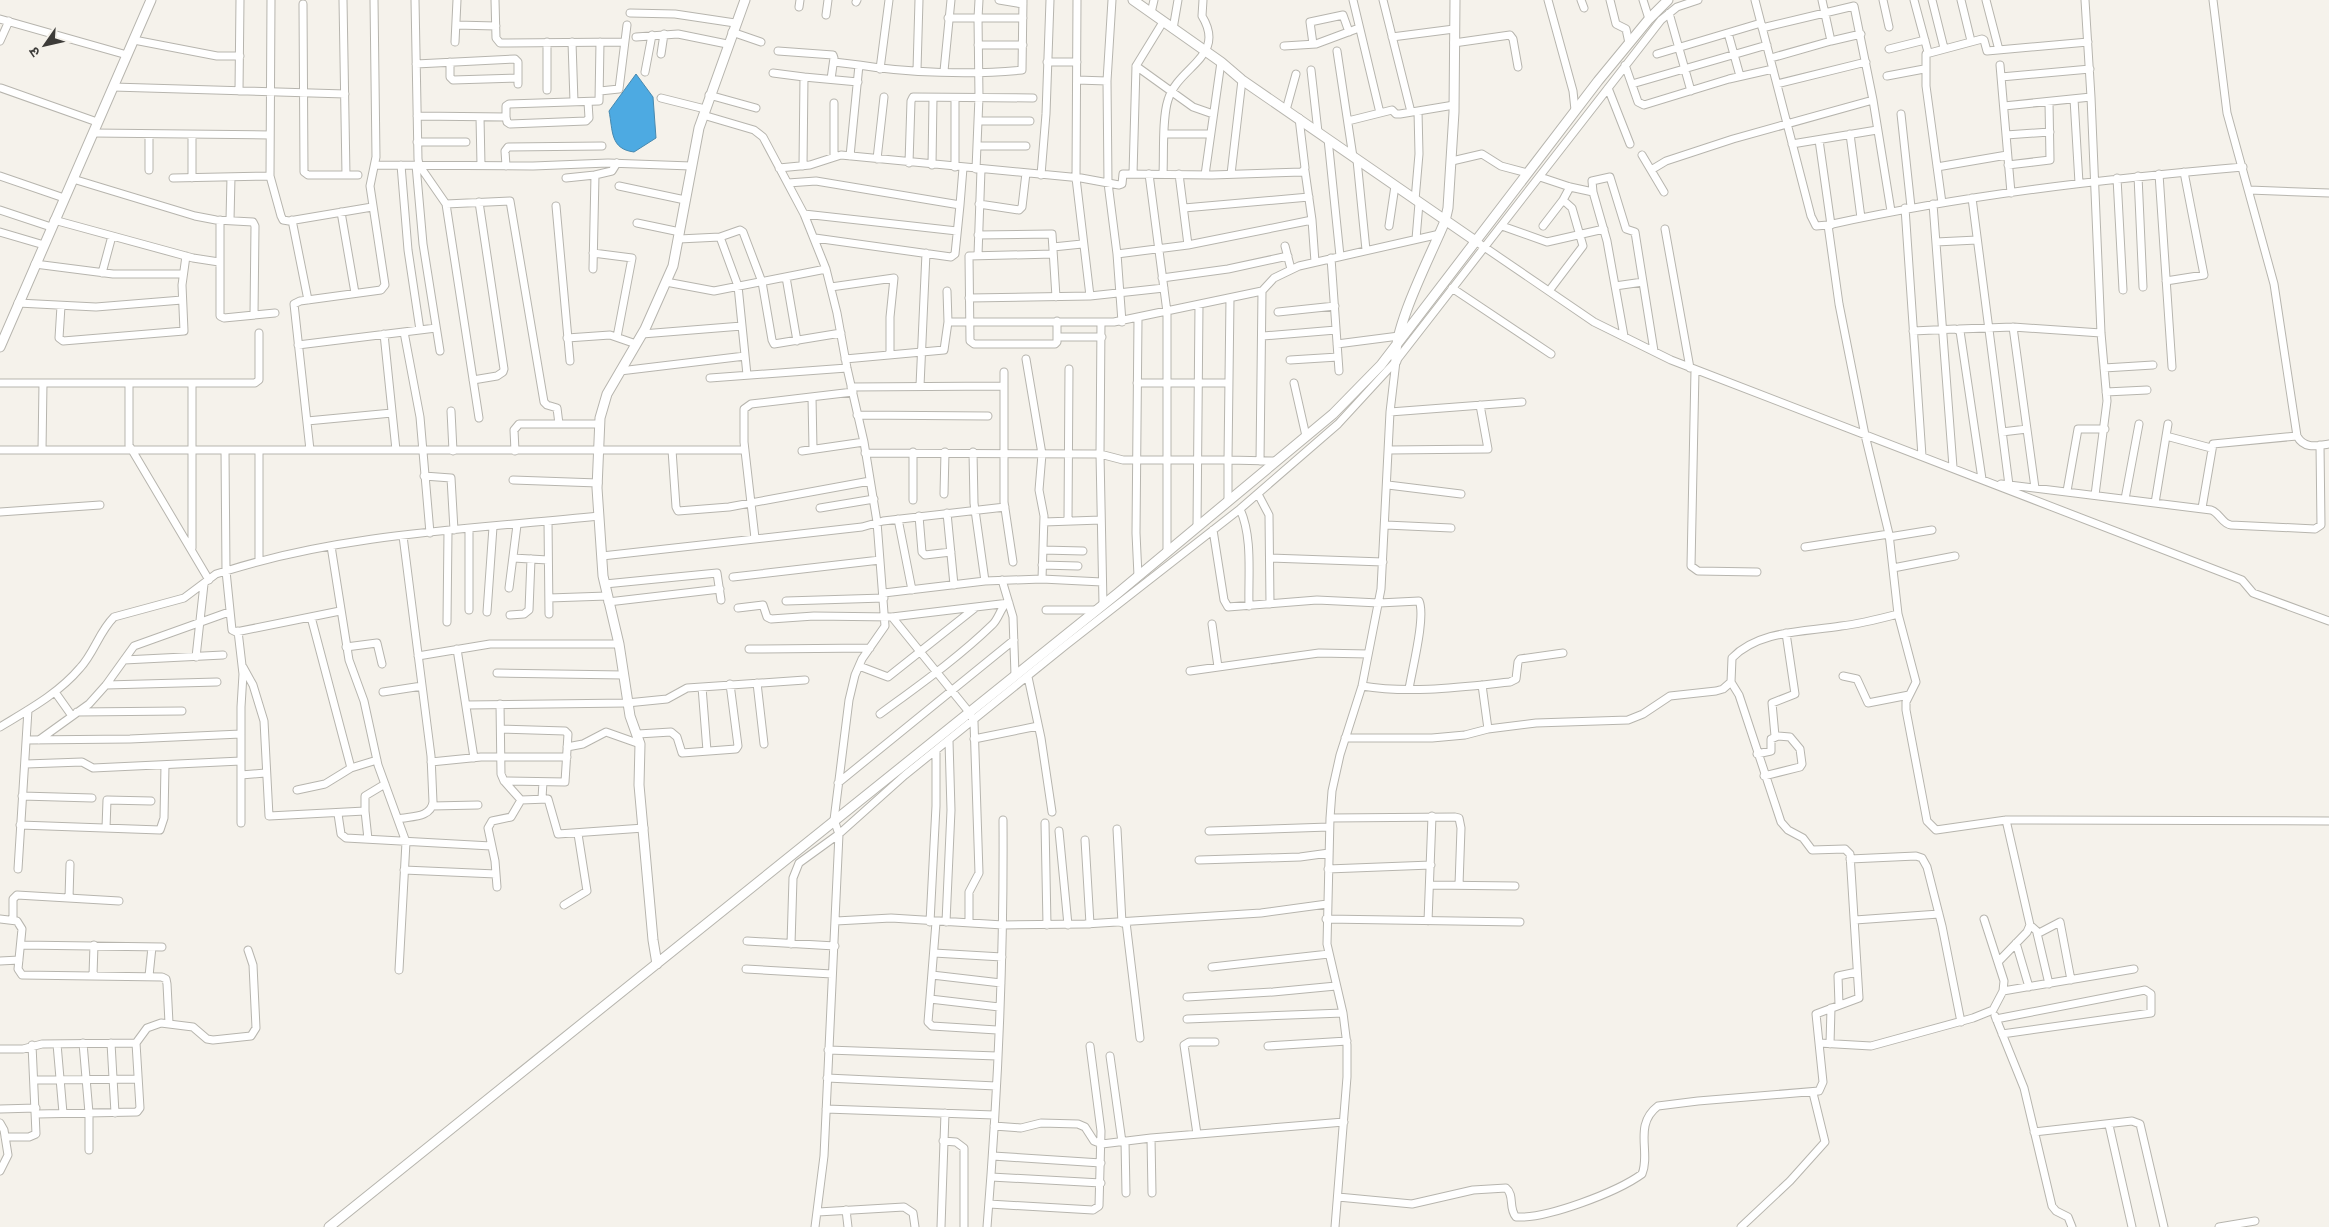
<svg xmlns="http://www.w3.org/2000/svg" width="2329" height="1227" font-family="'PT Sans','Noto Sans Devanagari',sans-serif">
	<style>
		.water { fill: #4daae2; stroke: #4889af }
		.lines { fill: none; stroke-linecap: round; stroke-linejoin: round }
		.minor-casing { stroke: #b7b5ae; stroke-width: 9 }
		.tertiary-casing { stroke: #b7b5ae; stroke-width: 11 }
		.minor { stroke: #fff; stroke-width: 7 }
		.tertiary { stroke: #fff; stroke-width: 9 }
	</style>
	<rect width="100%" height="100%" fill="#f5f2eb"/>
	<path class="water" d="M636 74 653 97 656 138 634 152C610 149 613 131 609 111Z"/>
	<g class="lines">
		<defs>
			<path id="minor" d="M271 0 270 176 281 216 283 220 289 221 372 207
				M343 0 346 175
				M415 0 418 159 419 165 446 204 479 418
				M495 0 496 38 500 43 624 42
				M999 0 1023 4
				M1077 0 1076 178 1090 296
				M1112 0 1107 81 1108 183 1117 254 1122 322
				M1383 0 1411 112
				M1548 0 1573 91 1575 110
				M1581 0 1584 8
				M1610 0 1616 24 1626 29 1629 43
				M1643 0 1649 19
				M1755 0 1811 216 1816 226 1828 225C1965 195 2103 179 2243 167
				M1883 0 1889 27
				M1914 0 1928 52
				M1932 0 1944 48
				M1961 0 1971 41
				M1986 0 1999 50
				M2085 0 2091 97 2101 333 2107 401 2095 495
				M2213 0 2227 113 2274 284 2297 436C2304 449 2316 446 2329 444
				M856 2 857 0
				M303 4 304 172 308 175H358
				M799 7 800 0
				M630 13 675 14 735 23
				M1151 13 1154 0
				M1669 13 1691 91
				M826 15 828 0
				M948 18H1023
				M0 19 127 55
				M456 25 496 26
				M1762 28 1854 6 1873 100 1891 211
				M1173 29 1178 0
				M732 32 761 42
				M1728 33 1740 76
				M636 37 678 34 727 44
				M1392 37 1454 29
				M134 40 217 56H240
				M0 41 9 21
				M1831 41 1861 34
				M455 42 457 0
				M572 42 574 102
				M1454 43 1510 35 1513 39 1518 67
				M1313 44 1310 22 1343 15 1349 32
				M978 45H1023
				M1284 46 1316 44 1359 28
				M1889 49 1925 40
				M778 51 833 55 834 58 831 79
				M1337 51 1353 157
				M661 54 664 34
				M1657 54 1761 23
				M1771 58 1831 41 1822 0
				M450 62V77L453 80 518 78
				M834 62 859 65
				M1047 62H1077
				M416 64 515 59 518 62V84
				M1625 65 1638 102 1644 105 1729 79 1773 69
				M2000 65 2011 193
				M1136 66 1193 107 1213 114
				M880 69 889 0
				M917 70 919 0
				M1311 70 1318 132
				M944 71 951 0
				M645 72 652 35
				M773 73 804 77
				M1887 76 1924 69
				M2001 77 2090 69
				M1077 80 1107 81
				M1632 84 1767 45
				M1777 84 1866 62
				M113 87 345 94
				M1 88 97 122
				M1608 88 1630 144
				M547 90V42
				M239 91 240 0
				M600 91 619 89 627 25
				M709 95 756 108
				M661 98 705 109
				M955 98V167
				M2074 99 2079 183
				M834 103V156
				M2004 106 2091 97
				M1286 110 1296 74
				M1380 113 1392 110 1396 114H1400L1454 105
				M1901 114 1911 207
				M703 115 754 130 763 137 804 214 826 269 837 313 847 368 864 442 877 522 885 626 862 659 855 675 849 700 834 820 839 834 824 1156 815 1227
				M417 116 506 117V106L509 104 599 101 600 42
				M480 117 481 165
				M506 117 507 122 510 124 586 121 589 118 588 102
				M978 121H1030
				M1348 121 1380 113 1353 0
				M93 133 270 135
				M149 134V170
				M1165 134H1210
				M1850 134 1861 218
				M192 135V178
				M2006 135 2050 132
				M1328 139 1340 256
				M1819 140 1831 225
				M417 142H466
				M1792 144 1877 130
				M977 146H1026
				M1642 155 1664 192
				M850 156 859 65C907 73 974 75 1022 70L1023 0
				M877 159 884 97
				M1357 160 1366 250
				M1452 161 1482 154 1501 166 1527 173
				M909 163 911 101 913 97 1033 98
				M375 165 533 166 608 163 691 166
				M401 165 408 250 420 330
				M416 165 423 244 440 351
				M932 165 933 98
				M2008 165 2050 160 2049 102
				M506 166 505 151 508 147 602 146
				M803 166 804 77 858 82
				M1937 167 2007 155
				M779 168 810 165 841 155 1081 178 1119 185 1122 184 1123 174 1212 175 1302 172 1305 168 1299 118
				M976 169 979 97 978 18 979 0
				M1651 170 1666 161 1733 139 1873 100
				M1305 171 1312 220
				M1133 174 1136 66 1163 22
				M1149 174 1167 312V551
				M1163 174C1164 154 1162 118 1168 100 1178 66 1227 57 1202 16L1203 0
				M1179 174 1188 245
				M1231 174 1242 80
				M2159 174 2172 367
				M1041 175 1046 114 1050 0
				M1205 175 1221 62
				M0 176 64 198
				M2138 176 2143 287
				M1540 177 1570 187 1593 192 1607 241 1624 336
				M173 178 270 176
				M566 178 595 175
				M2117 178 2123 290
				M73 179 195 216 216 220 253 222 255 226 254 315
				M788 183 816 181 960 205 963 168
				M619 186 685 200
				M2249 190 2329 193
				M1593 192 1592 181 1610 177 1626 229 1635 232 1654 351
				M1972 198 2009 485
				M1415 200 1419 154 1418 111
				M1942 203 1926 86V54L1982 39 1984 40 1987 51 2088 42
				M446 204 510 201 544 402 547 405 557 408 559 424
				M979 204 1019 210 1022 207 1026 173
				M1933 204 1953 467
				M556 206 570 361
				M1184 208 1309 197
				M1905 208 1922 456
				M0 210 51 227
				M341 212 355 293
				M804 214 957 231
				M54 220 193 258 219 262
				M220 220V316L224 318 275 313
				M230 220 231 177
				M292 220 308 300
				M637 223 680 232
				M1389 226 1395 186
				M1502 226 1547 242 1604 229
				M1543 226 1563 200
				M1665 229 1690 368
				M0 232 44 245
				M978 235 1052 234 1056 297
				M720 237 738 286 747 375
				M815 238 951 257 955 254 960 205
				M679 239 720 237 740 230 743 232 762 282 772 340 774 344 841 333
				M1416 239 1419 203
				M1474 240 1594 322 1671 360 2242 580 2253 593 2329 621
				M1936 242 1977 240
				M1285 246 1291 269
				M1053 247 1082 244
				M593 253 632 258 617 337
				M1053 254 969 256 970 341 974 344H1055L1057 342V321
				M1117 254 1188 245 1312 220 1315 262
				M978 255 981 169
				M1331 258 1339 371
				M35 264 113 274H183
				M593 269 595 175 612 171 617 163
				M102 273 112 236
				M786 277 797 341
				M1162 278 1228 269 1288 256
				M2166 281 2204 275 2184 172
				M666 282 714 291 826 269
				M1615 286 1643 282
				M831 287 894 278 890 317V355
				M1452 288 1551 354
				M947 291 948 322
				M1549 291 1583 246 1572 208 1563 200 1570 187
				M969 298 1090 296 1164 288
				M1230 298 1228 460 1274 461
				M18 303 96 307 182 300
				M61 306 59 338 63 341 184 331 182 285 186 256
				M1278 312 1335 306
				M1138 319 1136 533 1138 576
				M2013 327 2035 488
				M1959 329 2013 327 2101 333
				M1913 331 1955 329 1960 331 1982 479
				M404 332 420 417 430 533
				M384 334 396 450
				M642 334 742 326
				M1263 336 1336 330
				M1057 337H1102
				M567 338 610 335 636 344
				M1337 344 1399 336
				M298 345 436 328
				M845 359 944 350 948 322H1114L1262 291 1274 278 1299 266 1440 234
				M1026 359 1042 454 1039 490 1044 516 1042 579
				M1290 360 1338 357
				M2104 368 2153 365
				M1695 370 1691 566 1698 571 1757 572
				M620 371 745 356
				M1004 372V502L1013 562
				M710 378 847 368
				M473 380 497 376 503 372 504 369 479 202
				M0 383H255L259 380V333
				M129 383V445L209 580
				M1137 383H1228
				M1294 383 1306 436
				M920 386 926 253
				M851 387 1004 386
				M2106 392 2147 390
				M812 397 813 449
				M451 411 453 451
				M1390 412 1522 402
				M857 415 988 416
				M307 421 392 413
				M2002 432 2027 429
				M2166 436 2211 448
				M0 450H745
				M42 450 43 383
				M225 450 226 571 232 630 236 632 340 611
				M259 450V561
				M310 450 294 304 300 301 381 290 385 285 370 186 376 157 374 0
				M672 450 676 507 678 511 729 507 870 481
				M1389 450 1488 449 1480 405
				M515 451 514 430 519 424H600
				M802 451 864 442
				M913 452V500
				M973 452 974 503 985 581
				M865 453 1100 454 1101 322
				M1260 461 1262 291
				M424 476 451 478 454 530
				M513 480 598 483
				M2001 484 2211 510C2220 513 2222 524 2231 525L2315 529 2321 525 2320 445
				M1388 485 1461 494
				M2067 491 2078 429H2105
				M944 494 945 452
				M1258 494 1269 515 1270 604
				M2125 499 2139 424
				M2155 503 2168 424
				M820 508 874 499
				M2202 508 2213 444 2297 436
				M1240 509C1253 538 1248 576 1249 606
				M0 512 100 505
				M947 513 954 585
				M919 516 922 552 925 555 951 552
				M898 519 912 590
				M548 521 549 614
				M1068 521 1069 369
				M1044 522 1101 520
				M1386 525 1451 528
				M1197 527 1199 305
				M469 529V610
				M1213 530 1224 600 1228 607 1317 600 1379 603 1419 601C1426 616 1412 670 1409 689
				M1889 537 1932 530
				M755 538 744 442V409L751 404 853 392
				M331 546 349 660 364 701 378 765 406 842 399 970
				M1805 547 1889 534
				M192 548V384
				M1043 550 1083 551
				M602 556 862 527 883 521 1005 507
				M513 558 548 560
				M1270 558 1383 562
				M1042 565 1078 566
				M1893 568 1955 556
				M733 577 880 560
				M1002 580 1013 617 1015 675
				M605 584 717 573 721 600
				M509 588 517 525
				M884 593 985 581 1042 579 1102 582
				M549 598 607 596
				M786 601 884 598
				M608 602 720 589
				M1103 604 1100 454 1123 460H1228V502
				M738 608 763 605 767 617 771 619 814 616 892 617 1009 603
				M1046 610H1095
				M487 612 493 527
				M1898 614 1916 682 1906 702V710L1927 821 1936 830 2006 820 2329 821
				M510 615 524 614 529 610 531 559
				M311 617 351 768
				M892 617 969 712 974 722 979 873 969 892V922
				M447 622 448 531
				M1212 624 1218 667
				M238 631 243 674 241 707V823
				M346 647 377 643 382 664
				M457 649 474 758
				M749 649 870 648
				M418 656 490 644H619
				M196 657 204 584
				M124 660 223 655
				M859 666 888 677 975 608
				M243 667 253 685 264 721 269 816 365 811V796L385 784
				M1190 671 1319 653 1368 654
				M497 673 623 675
				M1843 676 1857 679 1868 703 1909 695
				M1028 677 1041 738 1052 812
				M757 683 764 744
				M106 685 217 682
				M1482 685 1488 729
				M1362 686C1410 694 1462 687 1510 682L1516 679 1518 662 1520 659 1563 653
				M702 687 707 751
				M55 692 72 716
				M383 692 422 686
				M500 704 501 774 504 781 521 800
				M466 705 627 703 667 699 687 688 805 680
				M77 712 182 711
				M880 714C918 686 958 658 992 625 998 620 1000 610 1006 603
				M0 727C28 710 58 694 80 668 94 653 99 632 114 617L184 598 216 574 226 571C346 533 474 529 599 516
				M501 729 565 731 568 734 565 782 504 781
				M638 734 671 732 677 737 682 753 736 749 738 746 730 684
				M1775 736 1772 703 1795 694 1786 633
				M1345 738H1432L1465 735 1488 729 1536 723 1628 720 1643 714 1670 696 1716 691 1723 689 1731 682 1732 658C1759 630 1805 632 1841 626 1860 624 1879 619 1898 614L1889 534 1865 435 1839 304 1828 225
				M974 739 1038 726
				M27 740 130 739 241 734
				M39 740 89 704 106 685 134 646 229 612
				M567 747 583 744 606 732 640 744
				M1757 754 1771 751V739L1778 736 1790 737 1800 749 1802 764 1800 767 1764 776
				M431 762 481 757H567
				M26 764 82 762 93 768 241 761
				M241 775 265 773
				M838 783 1014 640
				M297 790 325 784 351 768 377 760
				M22 796 92 798
				M542 798 543 782
				M432 806 478 805
				M365 811 368 839
				M338 814 341 834 346 838 491 846
				M1330 818 1455 817 1459 818 1461 828 1459 885
				M398 819C411 816 431 818 433 802L431 756 403 536
				M1045 823 1047 925
				M20 825 160 830 164 818 165 765
				M106 828 107 800 151 801
				M1117 829 1122 923
				M1059 831 1068 925
				M1209 831 1329 827
				M1085 840 1090 924
				M1850 859 1916 856 1922 858 1927 867 1942 926 1961 1022
				M1199 860 1300 857 1329 853
				M18 869 28 710
				M1328 869 1431 865
				M404 870 496 874
				M1431 885 1515 886
				M497 887 495 861 488 828 492 821 511 817 521 800 548 799 558 834 644 828
				M69 898 70 864
				M564 905 587 891 578 834
				M0 919 17 921 22 929 18 969 22 975 162 977 166 979 167 984 169 1023
				M13 919V899L17 895 119 901
				M1326 919 1520 922
				M1855 920 1939 914
				M836 921 891 918 1003 925 1085 924 1261 913 1327 904
				M1428 921 1432 816
				M930 922 936 806V750
				M936 922 928 1022 932 1026 997 1030
				M946 922 951 810 949 741
				M1126 922 1140 1038
				M2030 925 2039 933 2060 922 2071 980
				M2037 933 2049 984
				M747 941 835 946
				M2016 943 2029 987
				M791 944 793 878 799 863 839 834 905 775 1066 645 1240 509 1338 424 1396 361 1661 20 1677 7 1698 0
				M21 945 162 947
				M934 953 1002 957
				M0 961 19 960
				M1998 962 2027 932 2030 925 2006 820
				M1212 967 1329 954
				M746 969 832 974
				M93 975 94 945
				M932 975 1001 983
				M149 976 152 947
				M2003 991 2134 969
				M1187 997 1273 992 1336 986
				M930 999 999 1007
				M1839 1005 1838 976 1857 972
				M1995 1016 2024 1088 2052 1206 2056 1211 2068 1217 2072 1227
				M1187 1019 1343 1013
				M1996 1019 2145 990 2151 994V1013L2002 1034
				M83 1043 89 1113V1150
				M111 1043 115 1113
				M1819 1043 1871 1046 1973 1018 1993 1010 2003 991 2004 981 1984 919
				M57 1044 63 1113
				M1830 1044 1831 1008
				M1268 1046 1347 1041
				M0 1049H23L42 1044 136 1043 147 1028 161 1023 193 1027 207 1039 213 1040 251 1036 256 1028 253 965 248 950
				M828 1050 997 1056
				M1110 1056 1122 1142
				M827 1078 996 1086
				M34 1080 138 1079
				M0 1109 36 1108
				M826 1109 994 1115
				M37 1114 137 1112 140 1108 136 1043
				M0 1123 4 1130 8 1155 0 1171
				M2109 1125 2132 1227
				M994 1126 1021 1128 1041 1123 1078 1124 1085 1127 1094 1141 1102 1144 1151 1138 1344 1122
				M2034 1132 2132 1121 2140 1124 2164 1227
				M1197 1134 1184 1045 1189 1042H1215
				M5 1137H29L36 1134 32 1045
				M1151 1138 1152 1193
				M943 1141 956 1142 964 1148V1227
				M1125 1141 1126 1193
				M993 1156 1101 1163
				M991 1177 1101 1183
				M1338 1197 1412 1204 1473 1190 1506 1188C1515 1195 1508 1208 1516 1217 1547 1219 1617 1192 1642 1174 1651 1152 1633 1125 1658 1106L1698 1101 1819 1091 1823 1082 1816 1014 1859 998 1850 854 1845 849 1812 850 1803 838 1788 830 1781 822 1739 695 1731 682
				M989 1204 1093 1210 1099 1206 1101 1131 1090 1046
				M846 1210 848 1227
				M818 1212 904 1207 913 1213 915 1227
				M941 1227 945 1113
				M987 1227C998 1092 1004 956 1003 820
				M1335 1227 1347 1077V1045L1343 1013 1327 944 1330 818 1332 791 1340 755 1362 686 1381 589 1390 412 1396 361
				M1741 1227 1790 1181 1825 1142 1813 1093
				M2219 1227 2255 1221"/>
			<path id="tertiary" d="M1133 0 1221 62 1242 80 1474 240
				M0 347 151 0
				M1396 361C1392 329 1432 253 1445 221L1448 208 1454 112 1455 0
				M657 964 653 940 639 785 640 744 630 716 619 644 603 576 597 488 600 418 607 394 645 329 673 266 699 128 745 0
				M329 1227 1118 593 1333 414 1381 365 1598 81 1649 19 1668 0"/>
		</defs>
		<use href="#minor" class="minor-casing"/>
		<use href="#tertiary" class="tertiary-casing"/>
		<use href="#minor" class="minor"/>
		<use href="#tertiary" class="tertiary"/>
	</g>
	<g transform="translate(45 45) rotate(236)" stroke="#f5f2eb" stroke-width="4" paint-order="stroke">
	<path d="M0-4L9 19L0 12L-9 19Z" fill="#3d3c39"/>
	<text y="-8" font-size="14" font-weight="bold" text-anchor="middle" fill="#3d3c39">उ</text>
	</g>
</svg>
